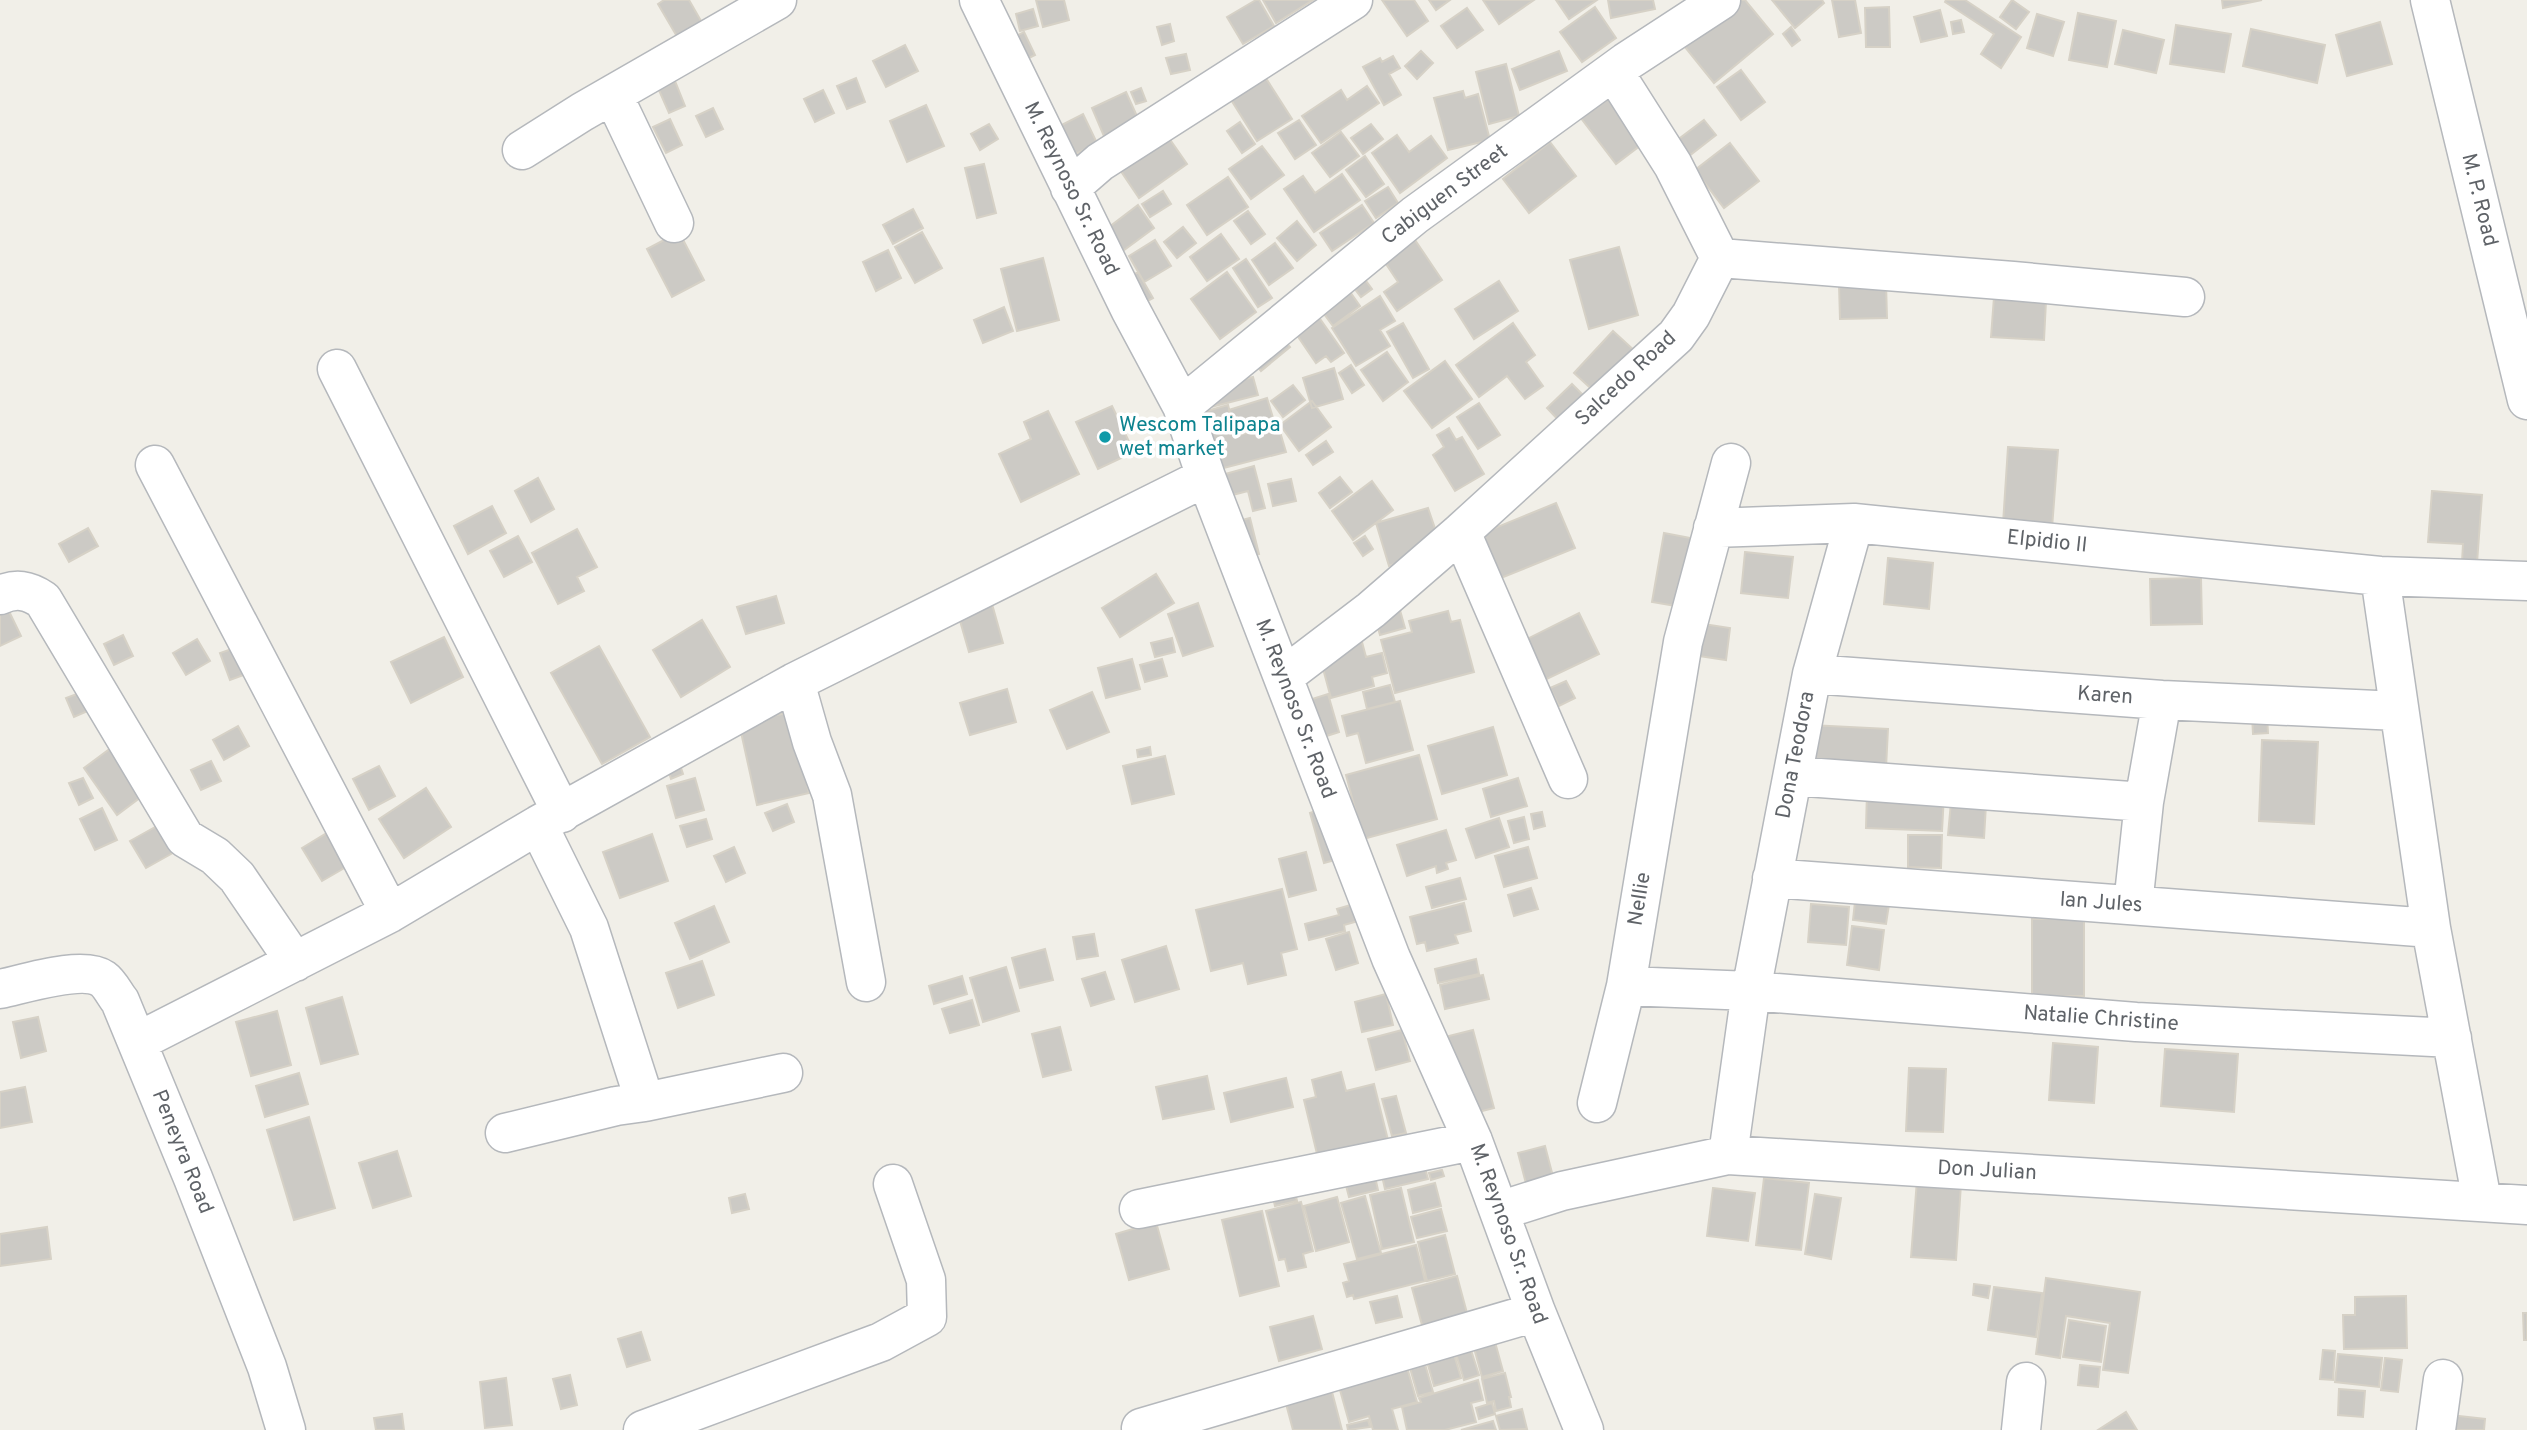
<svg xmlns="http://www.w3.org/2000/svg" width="2527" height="1430" font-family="Overpass,sans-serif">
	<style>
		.building { fill: #cccac5; stroke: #d6d1c6; stroke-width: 2 }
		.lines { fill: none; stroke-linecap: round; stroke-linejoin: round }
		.minor-casing { stroke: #b5b8bc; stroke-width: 41 }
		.minor { stroke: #fff; stroke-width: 38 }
		.culture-dot { fill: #0f9aa8; stroke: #fff; stroke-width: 2.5 }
		.labels { text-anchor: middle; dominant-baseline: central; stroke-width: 7; stroke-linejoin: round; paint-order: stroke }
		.street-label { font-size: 21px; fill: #5f6368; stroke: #fff }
		.culture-label { font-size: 21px; fill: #0d838f; stroke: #fff; text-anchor: start }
	</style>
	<rect width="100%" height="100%" fill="#f1efe8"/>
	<path class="building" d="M664 0H689L704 26 679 40 658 4Z
		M1036 0H1064L1069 20 1043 27Z
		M1256 0H1259L1274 26 1243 44 1227 17Z
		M1263 0H1313L1276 23Z
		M1382 0H1414L1428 21 1407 36Z
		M1429 0H1450L1436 10Z
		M1483 0H1534L1499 24Z
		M1556 0H1597L1569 19Z
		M1608 0H1653L1655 9 1611 18Z
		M1728 0H1745L1773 34 1714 83 1680 41Z
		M1772 0H1822L1824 3 1795 28Z
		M1832 0H1855L1861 33 1839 37Z
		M1946 0H1965L2021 37 2001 68 1981 54 1994 34 1945 2Z
		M2012 0 2029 12 2016 29 2000 17Z
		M2222 0H2262L2223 8Z
		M1595 7 1616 38 1582 62 1560 32Z
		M1889 7 1890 47H1866L1865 8Z
		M1467 8 1483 30 1457 48 1441 26Z
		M1033 9 1038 26 1020 31 1016 14Z
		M1940 10 1947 36 1921 42 1914 17Z
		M2078 13 2116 21 2107 67 2069 60Z
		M2037 14 2064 22 2053 56 2027 48Z
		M1961 20 1964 32 1953 34 1951 22Z
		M2380 22 2392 64 2347 76 2336 35Z
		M1170 24 1174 41 1162 45 1157 27Z
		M2176 25 2231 34 2224 72 2170 64Z
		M1791 27 1800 40 1792 46 1783 34Z
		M2251 29 2325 45 2317 83 2243 66Z
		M2123 30 2164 40 2156 73 2115 64Z
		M1024 32 1035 55 1019 63 1008 40Z
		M905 45 918 71 886 87 873 61Z
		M1421 51 1433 63 1417 79 1405 66Z
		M1559 51 1567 71 1520 90 1512 69Z
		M1186 54 1190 70 1171 74 1166 58Z
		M1393 56 1400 68 1389 74 1401 95 1384 105 1363 67 1380 58 1382 62Z
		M1506 64 1519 116 1489 124 1476 72Z
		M1741 70 1765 102 1741 120 1717 87Z
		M1262 72 1292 119 1257 141 1228 95Z
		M856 78 865 102 847 109 837 86Z
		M675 81 685 106 669 113 658 88Z
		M1367 86 1379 103 1321 143 1302 116 1341 90 1347 100Z
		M1141 88 1146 101 1136 104 1131 92Z
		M823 90 834 113 815 122 804 99Z
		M1463 91 1465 98 1478 94 1490 140 1448 150 1434 98Z
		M1607 91 1645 142 1616 164 1577 113Z
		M1126 92 1141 125 1106 141 1092 108Z
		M926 105 944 146 907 162 890 121Z
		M713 108 723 129 706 137 696 116Z
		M1083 114 1097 143 1061 162 1046 133Z
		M670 119 682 145 666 153 653 127Z
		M1299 120 1316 145 1295 159 1278 133Z
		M1704 120 1716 135 1680 163 1668 147Z
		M1240 122 1255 144 1242 153 1227 131Z
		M989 124 998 139 980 150 971 134Z
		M1371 124 1383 139 1363 154 1351 138Z
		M1162 128 1187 164 1139 198 1114 161Z
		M1341 132 1359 156 1330 177 1312 153Z
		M1397 135 1409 152 1431 136 1447 158 1400 193 1372 153Z
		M1550 142 1576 176 1529 213 1503 179Z
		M1730 143 1759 181 1724 208 1695 170Z
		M1262 146 1284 175 1251 199 1229 169Z
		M1365 156 1384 184 1366 197 1346 170Z
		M984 164 996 213 977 218 965 168Z
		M1342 174 1360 200 1314 232 1284 189 1303 176 1315 193Z
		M1228 177 1248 207 1207 235 1187 205Z
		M1388 187 1398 203 1376 218 1365 201Z
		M1163 191 1171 204 1150 217 1142 204Z
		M1138 205 1154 228 1112 259 1096 237Z
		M1362 205 1374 223 1332 251 1320 233Z
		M913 209 923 228 893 244 883 225Z
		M1248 211 1265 234 1251 244 1234 221Z
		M1297 221 1316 245 1297 261 1277 238Z
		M1183 227 1196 243 1177 258 1164 242Z
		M1407 228 1442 280 1397 311 1384 292 1398 282 1376 249Z
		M679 232 704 280 672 297 647 249Z
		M922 232 942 268 915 283 895 247Z
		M1221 234 1239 259 1207 281 1190 257Z
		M1155 240 1171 266 1144 282 1129 256Z
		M1275 243 1293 268 1269 285 1252 260Z
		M1619 247 1638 315 1589 329 1570 260Z
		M888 250 901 278 876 291 863 262Z
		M1043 258 1059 320 1017 331 1001 269Z
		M1246 259 1272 298 1258 307 1233 268Z
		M1358 270 1372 289 1361 297 1347 279Z
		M1138 272 1153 298 1133 309 1119 284Z
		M1227 272 1256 312 1220 339 1191 299Z
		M1341 279 1360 306 1333 326 1313 299Z
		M1499 281 1518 311 1474 339 1455 309Z
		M1886 283 1887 318 1840 319 1839 284Z
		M1380 296 1395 321 1380 330 1390 346 1356 366 1332 328Z
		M1994 297 2046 301 2044 340 1991 337Z
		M1311 306 1344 353 1331 362 1326 356 1316 363 1288 322Z
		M1004 307 1013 331 983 343 974 320Z
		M1403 323 1429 369 1413 378 1387 332Z
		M1513 323 1535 355 1526 362 1543 386 1525 399 1507 376 1479 397 1456 365Z
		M1613 331 1636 352 1597 394 1574 373Z
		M1279 333 1290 347 1261 371 1250 357Z
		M1387 352 1408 382 1383 401 1361 370Z
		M1445 361 1472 399 1432 428 1404 391Z
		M1351 365 1364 385 1352 393 1339 373Z
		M1334 368 1343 399 1312 408 1303 378Z
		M1253 377 1258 395 1211 407 1206 389Z
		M1572 384 1589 401 1564 426 1547 408Z
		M1293 385 1305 400 1283 417 1271 401Z
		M1267 398 1274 421 1236 433 1229 410Z
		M1312 401 1331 427 1299 451 1280 425Z
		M1479 403 1500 435 1478 449 1457 417Z
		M1228 405 1236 436 1278 425 1286 452 1208 472 1189 416Z
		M1112 406 1134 452 1098 469 1076 422Z
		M1048 411 1079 474 1021 502 999 454 1031 439 1024 422Z
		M1449 428 1456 440 1462 437 1484 474 1455 491 1433 455 1444 447 1437 435Z
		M1326 441 1333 452 1313 465 1306 455Z
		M2008 447 2058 450 2052 528 2003 524Z
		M1254 466 1265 508 1253 511 1248 491 1217 499 1211 478Z
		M1340 477 1352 492 1330 508 1319 493Z
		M538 478 554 509 531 522 515 491Z
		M1291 479 1296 501 1273 506 1268 484Z
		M1372 481 1393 510 1353 540 1332 511Z
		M2432 491 2482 495 2477 563 2462 562 2463 544 2428 542Z
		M1556 503 1575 548 1491 582 1473 537Z
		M492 506 506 533 468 554 454 526Z
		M1428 508 1441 546 1389 566 1376 523Z
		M1250 518 1259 554 1242 558 1234 522Z
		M88 528 98 546 69 562 59 544Z
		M577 529 597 567 577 577 584 591 558 604 532 553Z
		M1664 533 1701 540 1688 608 1652 602Z
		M518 536 532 562 504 577 490 551Z
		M1365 536 1373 549 1363 556 1354 543Z
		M1745 552 1793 557 1788 598 1741 593Z
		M1888 558 1933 563 1929 609 1884 604Z
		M1156 574 1174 603 1120 637 1102 608Z
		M2201 578 2202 624 2151 625 2150 579Z
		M776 596 784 623 746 634 737 607Z
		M5 603 21 636 0 646V605Z
		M1198 603 1213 646 1183 656 1168 614Z
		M1398 603 1405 628 1380 635 1373 610Z
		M992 604 1003 643 969 652 958 614Z
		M1448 611 1451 622 1460 620 1474 672 1395 693 1381 640 1412 632 1409 621Z
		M1579 613 1599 654 1530 687 1511 647Z
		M702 620 730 667 681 697 653 650Z
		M1697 623 1730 628 1726 660 1692 655Z
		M123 635 133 656 114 665 104 644Z
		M444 637 463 677 411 703 391 662Z
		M1172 638 1175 652 1155 657 1151 643Z
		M197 639 210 661 186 675 173 653Z
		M1362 642 1366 657 1382 653 1387 673 1372 677 1374 686 1331 698 1319 654Z
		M243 645 252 672 230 680 220 653Z
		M599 646 650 737 602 764 551 673Z
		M1132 659 1140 689 1106 698 1098 668Z
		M1162 659 1167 676 1145 682 1140 665Z
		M1566 681 1575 698 1559 706 1550 688Z
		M1390 685 1395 702 1367 709 1363 692Z
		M1007 689 1016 722 970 735 960 703Z
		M82 692 90 710 74 717 66 698Z
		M1092 692 1109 732 1067 749 1050 710Z
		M1328 694 1339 732 1311 741 1300 703Z
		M1400 701 1413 750 1366 763 1358 733 1347 736 1342 716Z
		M791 712 809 793 757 805 739 723Z
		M2252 715H2267L2268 733 2253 734Z
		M1810 725 1888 729 1886 768 1808 763Z
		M238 726 249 746 224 760 213 740Z
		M1493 727 1507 775 1442 794 1428 746Z
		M2262 740 2318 742 2314 824 2259 821Z
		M115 745 149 791 117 815 84 768Z
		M1150 747 1151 755 1138 757 1137 750Z
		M1419 755 1437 819 1363 839 1346 775Z
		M1165 756 1174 794 1132 804 1123 766Z
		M678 759 683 774 671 779 666 763Z
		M211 761 221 781 201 790 191 770Z
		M379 766 395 796 369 810 353 779Z
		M83 778 93 798 79 805 69 783Z
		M695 778 704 810 676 818 667 786Z
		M1518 778 1527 806 1491 817 1483 789Z
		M426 788 451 827 404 858 379 819Z
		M1867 791 1944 795 1942 831 1866 828Z
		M1951 802 1986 805 1984 838 1948 835Z
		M787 804 794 822 773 831 765 813Z
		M1332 806 1346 857 1324 863 1310 813Z
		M102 808 117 840 95 850 80 819Z
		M1542 812 1545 826 1534 829 1531 814Z
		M1524 817 1529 839 1514 843 1508 821Z
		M1499 818 1509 847 1476 858 1466 829Z
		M706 819 712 839 687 847 680 826Z
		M164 822 180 849 146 868 130 841Z
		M340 825 360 859 322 881 302 848Z
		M1446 830 1456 860 1446 863 1448 869 1437 873 1436 866 1407 876 1397 845Z
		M652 834 668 881 620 898 603 852Z
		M1908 835H1942L1941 868 1908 867Z
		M734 847 745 873 726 882 714 856Z
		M1528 847 1537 878 1504 887 1495 856Z
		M1306 852 1316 890 1289 897 1279 859Z
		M1460 878 1466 899 1432 908 1426 887Z
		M1531 888 1538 909 1514 916 1508 895Z
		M1282 889 1297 949 1281 953 1286 975 1248 984 1243 963 1211 971 1196 910Z
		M1856 893 1890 898 1886 924 1853 920Z
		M1361 902 1365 919 1344 925 1345 931 1309 940 1305 924 1339 915 1337 909Z
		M1464 903 1471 931 1455 935 1458 943 1427 951 1425 942 1417 944 1410 917Z
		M1811 904 1849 907 1846 945 1808 942Z
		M714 906 729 942 690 959 675 923Z
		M2032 919H2084V996H2032Z
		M1852 926 1884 930 1879 970 1847 965Z
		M1349 932 1358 963 1336 970 1326 939Z
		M1094 934 1098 956 1077 959 1073 937Z
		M1166 946 1179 989 1135 1002 1122 960Z
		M1045 949 1053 980 1020 988 1012 958Z
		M1476 959 1479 974 1438 983 1435 969Z
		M702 961 714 995 678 1008 666 973Z
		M1006 967 1019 1011 983 1022 970 978Z
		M1105 972 1114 999 1091 1006 1082 979Z
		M1483 975 1489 999 1445 1009 1440 985Z
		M962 976 967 994 934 1004 929 986Z
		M1386 994 1393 1025 1362 1032 1355 1002Z
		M342 997 358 1054 321 1064 306 1008Z
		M972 1000 979 1025 950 1033 942 1009Z
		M277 1011 291 1065 251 1076 236 1022Z
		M38 1017 46 1051 21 1058 13 1022Z
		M1060 1027 1071 1070 1043 1077 1032 1034Z
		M1402 1030 1410 1061 1376 1070 1368 1039Z
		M1473 1030 1494 1108 1466 1115 1445 1037Z
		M2053 1043 2098 1047 2094 1103 2049 1100Z
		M2165 1049 2238 1054 2234 1112 2161 1106Z
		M1909 1068 1946 1069 1943 1132 1906 1131Z
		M1341 1072 1346 1091 1374 1084 1388 1140 1318 1158 1304 1100 1316 1097 1312 1080Z
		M299 1073 308 1104 265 1117 256 1086Z
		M1207 1076 1214 1109 1163 1119 1156 1087Z
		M1286 1078 1293 1107 1231 1122 1224 1093Z
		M25 1087 32 1122 0 1128V1092Z
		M1396 1096 1406 1133 1392 1136 1382 1099Z
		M309 1117 335 1208 294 1220 267 1130Z
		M1545 1146 1556 1188 1529 1195 1518 1153Z
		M397 1151 411 1196 373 1208 359 1163Z
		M1421 1153 1428 1179 1385 1189 1379 1163Z
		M1372 1163 1378 1190 1349 1197 1342 1170Z
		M1442 1170 1444 1176 1431 1180 1429 1173Z
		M1764 1178 1809 1183 1801 1250 1756 1245Z
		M1917 1180 1961 1184 1956 1260 1911 1257Z
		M1293 1183 1297 1201 1275 1206 1271 1189Z
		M1435 1183 1441 1206 1413 1213 1408 1190Z
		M1401 1188 1414 1242 1382 1249 1370 1195Z
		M1713 1188 1755 1193 1748 1241 1707 1236Z
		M745 1194 749 1209 732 1213 729 1198Z
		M1815 1194 1841 1198 1831 1259 1805 1254Z
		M1365 1196 1381 1253 1357 1259 1341 1203Z
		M1337 1197 1349 1242 1316 1251 1304 1206Z
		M1301 1202 1313 1251 1303 1254 1306 1267 1288 1271 1285 1259 1279 1260 1266 1211Z
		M1441 1209 1447 1231 1417 1238 1411 1217Z
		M1262 1211 1279 1286 1240 1296 1222 1220Z
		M1156 1222 1169 1269 1129 1280 1116 1234Z
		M47 1227 51 1259 0 1266V1234Z
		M1445 1235 1455 1274 1427 1281 1418 1242Z
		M1416 1245 1425 1281 1354 1299 1353 1295 1347 1297 1343 1283 1349 1281 1344 1264Z
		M1457 1276 1467 1313 1422 1325 1412 1288Z
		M2046 1278 2140 1292 2128 1373 2103 1370 2110 1323 2066 1316 2060 1358 2036 1354Z
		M1974 1284 1990 1286 1988 1298 1973 1295Z
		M1994 1287 2042 1293 2036 1337 1988 1330Z
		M1397 1296 1402 1317 1376 1323 1370 1302Z
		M2406 1296 2407 1348 2344 1349 2343 1315H2355V1297Z
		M2523 1313H2527V1340H2524Z
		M1313 1316 1322 1349 1279 1361 1270 1327Z
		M2069 1320 2106 1326 2101 1362 2063 1357Z
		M641 1332 650 1360 627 1367 618 1339Z
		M1495 1342 1503 1371 1482 1377 1474 1348Z
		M1451 1344 1461 1378 1434 1386 1424 1351Z
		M1471 1350 1479 1375 1464 1380 1456 1354Z
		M2323 1350 2335 1351 2333 1380 2320 1379Z
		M2338 1354 2382 1358 2379 1387 2335 1382Z
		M1404 1357 1417 1402 1392 1409 1398 1430H1373L1369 1416 1349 1422 1336 1376Z
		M1423 1357 1433 1392 1418 1396 1408 1361Z
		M2385 1358 2402 1360 2398 1392 2381 1390Z
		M2080 1365 2100 1367 2098 1387 2078 1385Z
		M1505 1373 1511 1397H1509L1511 1407 1496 1411 1494 1401 1487 1403 1482 1379Z
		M570 1375 577 1405 561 1409 553 1379Z
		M506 1378 512 1425 485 1428 480 1382Z
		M1478 1380 1483 1400 1471 1403 1476 1422 1445 1430H1407L1402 1407 1421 1402 1419 1398Z
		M1331 1388 1342 1430H1293L1285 1400Z
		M2339 1389 2365 1391 2363 1417 2338 1415Z
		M1492 1403 1495 1414 1479 1419 1476 1408Z
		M1522 1409 1527 1429 1500 1430 1496 1416Z
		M2126 1412 2137 1430H2098Z
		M402 1414 404 1430H376L374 1418Z
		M2450 1415 2485 1419 2484 1430H2448Z
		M1368 1420 1370 1427 1348 1430 1347 1425Z
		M1493 1421 1496 1430H1461Z"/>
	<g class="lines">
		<defs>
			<path id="minor" d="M979 0 1130 309 1182 406 1206 477 1391 958 1473 1141 1536 1312 1584 1430
				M2430 0 2527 400
				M1614 72 1673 165 1720 258
				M613 95 674 223
				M522 150 582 112 777 0
				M1070 188 1100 162 1353 0
				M337 369 562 813
				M1182 406 1415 215 1626 62 1721 0
				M155 465 390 913
				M1854 523 1812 674 1751 991 2136 1022 2452 1038
				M1713 528 1854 523 2380 576 2527 581
				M1461 532 1568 779
				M2380 576 2431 928 2482 1201
				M0 595C16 588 28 590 43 600L185 838 215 856 237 877 295 962
				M1812 674 2162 700 2398 711
				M1283 677 1371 610 1461 532 1676 336 1691 315 1720 258 2013 281 2185 297
				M795 682 812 742 832 795 866 982
				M1793 776 2144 802 2162 700
				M1772 878 2431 928
				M2133 905 2144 802
				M0 989C24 984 83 965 103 979 110 984 115 995 120 1001L193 1178 267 1367 286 1430
				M137 1042 390 913 538 825 795 682 1206 477
				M645 1102 783 1073
				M1597 1103 1626 986
				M505 1133 616 1106 645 1102 589 928 538 825
				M1728 1155 1751 991 1626 986 1683 642 1731 463
				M1139 1209 1473 1141
				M1499 1211 1562 1191 1728 1155 2527 1205
				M1141 1428 1536 1312
				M643 1430 881 1342 927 1317 926 1280 893 1184
				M2021 1430 2026 1382
				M2436 1430 2443 1379"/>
		</defs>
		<use href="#minor" class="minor-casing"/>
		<use href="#minor" class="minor"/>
	</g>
	<circle class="culture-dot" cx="1105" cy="437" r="7"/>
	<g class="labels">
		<g class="street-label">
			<text transform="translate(1071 189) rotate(64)">M. Reynoso Sr. Road</text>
			<text transform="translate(1445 195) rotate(-37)">Cabiguen Street</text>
			<text transform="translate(2479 200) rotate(76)">M. P. Road</text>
			<text transform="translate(1626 379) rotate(-43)">Salcedo Road</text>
			<text transform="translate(2047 542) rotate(6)">Elpidio II</text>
			<text transform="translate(2105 696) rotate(4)">Karen</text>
			<text transform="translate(1295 709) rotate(69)">M. Reynoso Sr. Road</text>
			<text transform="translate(1796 755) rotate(-79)">Dona Teodora</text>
			<text transform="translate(1640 899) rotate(-81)">Nellie</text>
			<text transform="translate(2101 903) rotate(4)">Ian Jules</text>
			<text transform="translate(2101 1019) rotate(4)">Natalie Christine</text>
			<text transform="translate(182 1152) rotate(68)">Peneyra Road</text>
			<text transform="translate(1987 1171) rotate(3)">Don Julian</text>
			<text transform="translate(1508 1234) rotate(70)">M. Reynoso Sr. Road</text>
		</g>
		<g class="culture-label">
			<text x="1119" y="425">Wescom Talipapa<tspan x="1119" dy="24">wet market</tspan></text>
		</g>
	</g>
</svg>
